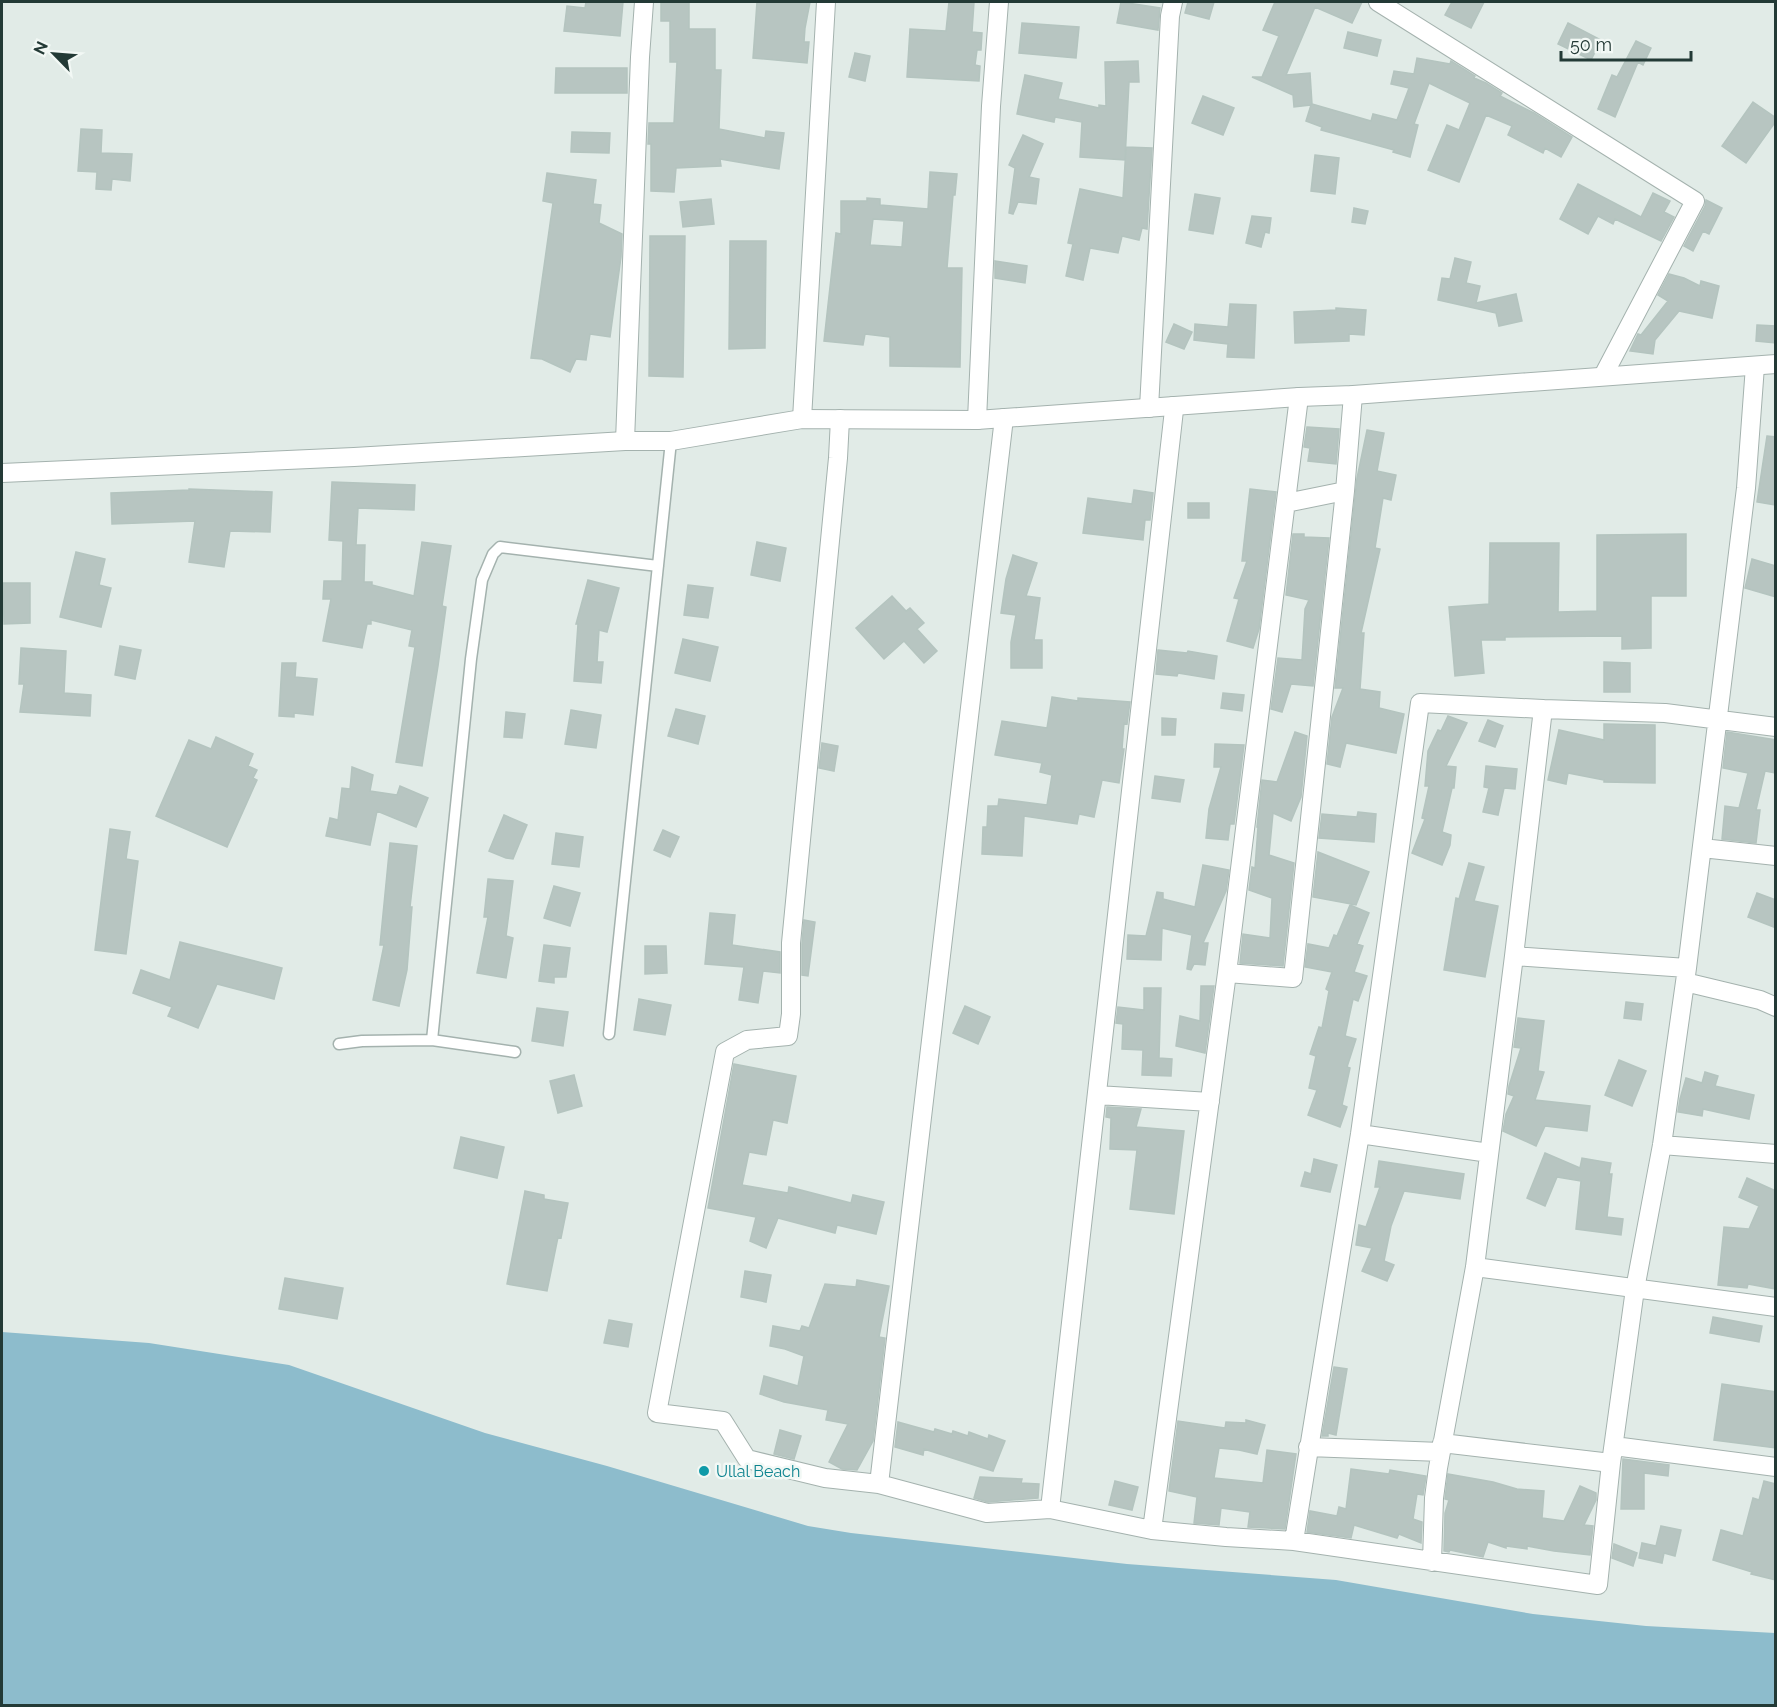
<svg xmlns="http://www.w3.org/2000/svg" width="1777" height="1707" font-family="Raleway,sans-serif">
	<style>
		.water { fill: #8dbccc }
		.building { fill: #b7c5c1; stroke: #b4c4bf; stroke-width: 1.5; fill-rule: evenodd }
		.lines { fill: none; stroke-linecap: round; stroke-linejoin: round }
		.service-casing { stroke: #a4b2ae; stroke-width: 13 }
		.minor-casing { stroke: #a4b2ae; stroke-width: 20 }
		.tertiary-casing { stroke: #a4b2ae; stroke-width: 20 }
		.service { stroke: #fff; stroke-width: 10 }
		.minor { stroke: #fff; stroke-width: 18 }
		.tertiary { stroke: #fff; stroke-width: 18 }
		.culture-dot { fill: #0f9aa8; stroke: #f2f8f5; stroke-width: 2 }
		.labels { text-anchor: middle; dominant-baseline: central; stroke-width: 5; stroke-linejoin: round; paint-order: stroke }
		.culture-label { font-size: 16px; fill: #0d838f; stroke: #f2f8f5; text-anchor: start }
	</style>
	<rect width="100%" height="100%" fill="#e1ebe7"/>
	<path class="water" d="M2 1332 149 1343 289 1365 485 1433 607 1466 808 1526 851 1533 1127 1564 1336 1580 1533 1614 1646 1626 1775 1633V1705H2Z"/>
	<path class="building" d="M586 2H623L620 36 564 31 567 6 585 8Z
		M661 2H689V29H715V70H721L719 129 765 138 766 131 784 133 779 169 720 159 721 166 676 168 674 192 651 191V144H648L649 123H674L677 62H670V21H661Z
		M757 2H810L805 28 804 42H809L807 63 753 58Z
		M949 2H974L972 32 982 33 981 50H977L975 65 980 66 979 81 907 77 910 29 946 31Z
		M1121 2 1160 8 1158 30 1117 23Z
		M1188 2H1214L1209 19 1185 13Z
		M1275 2H1362L1352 23 1315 7 1286 75 1310 73 1312 104 1371 121 1373 114 1397 120 1409 88 1391 84 1394 71 1414 74 1417 58 1450 64 1451 61 1475 76 1474 78 1486 83 1502 93 1500 96 1534 113 1572 137 1561 157 1545 148 1543 153 1508 135 1512 126 1486 115 1459 182 1428 170 1447 125 1459 130 1470 103 1429 83 1414 124 1418 125 1410 157 1393 152 1394 150 1321 130 1322 127 1306 121 1311 105 1294 107 1293 95 1252 77H1262L1279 36 1263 30Z
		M1452 2H1484L1471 28 1445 15Z
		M1022 23 1079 27 1076 58 1019 53Z
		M1568 23 1601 40 1591 60 1558 44Z
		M1348 32 1381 40 1377 56 1344 48Z
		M1636 41 1651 48 1643 65 1638 62 1615 117 1598 109 1612 75 1617 77Z
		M855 53 870 56 865 81 849 77Z
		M1138 61 1139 82H1129L1125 160 1080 157 1082 122 1055 117 1054 122 1017 114 1025 75 1062 83 1058 99 1099 108V105L1106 106 1105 62Z
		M556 68H627V93H555Z
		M1203 96 1234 108 1223 135 1192 123Z
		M1753 102 1776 118V121L1746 163 1722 146Z
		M81 129 102 130 101 153 132 154 130 181 112 179 111 190 96 189 97 172 78 171Z
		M572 132 610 133 609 153 571 152Z
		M1023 135 1043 144 1029 177 1039 179 1036 204 1018 202 1013 214 1009 213 1015 168 1009 165Z
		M1126 147 1152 148 1147 229 1142 228 1139 240 1122 236 1118 253 1090 248 1083 280 1066 276 1073 244 1068 243 1080 189 1123 198Z
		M1315 155 1339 158 1335 194 1311 191Z
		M930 172 957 174 955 195H953L947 268H962L960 367 890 366V337L865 334 863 345 824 341 836 233 841 234V201H867V198L880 199V205L928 209ZM873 219 904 221 902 247 870 245Z
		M547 173 596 180 593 204 601 205 599 223 622 234 621 257 610 337 590 334 586 360 576 359 570 372 542 359 531 358 553 203 543 201Z
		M1578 184 1641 217 1653 193 1670 201 1664 212 1674 217 1661 241 1615 219 1613 224 1598 216 1588 234 1560 219Z
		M1195 194 1220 198 1213 234 1189 230Z
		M711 199 714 224 683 227 680 202Z
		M1706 200 1722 208 1709 234 1703 231 1693 251 1684 246 1705 206Z
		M1354 208 1368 211 1365 224 1352 222Z
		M1252 216 1271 218 1269 233 1265 232 1261 247 1246 243Z
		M650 236H685L683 377 649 376Z
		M730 241H766L765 348 729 349Z
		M1455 258 1471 262 1466 283 1480 286 1476 303 1516 294 1522 321 1499 326 1496 313 1438 300 1442 278 1450 279Z
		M995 261 1027 266 1025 283 995 278Z
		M1669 274 1684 278 1700 286 1701 281 1719 286 1712 318 1679 311 1655 340 1653 354 1630 351 1638 334 1641 335 1668 301 1658 295Z
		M1230 304 1256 305 1254 358 1227 357 1228 344 1194 340 1195 324 1228 327Z
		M1336 308 1366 310 1364 335 1349 334V341L1295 343 1294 312 1336 310Z
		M1174 324 1192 332 1184 349 1166 342Z
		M1757 325 1776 326V343L1756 341Z
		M1307 427 1339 429 1336 464 1308 461 1310 448 1304 447Z
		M1367 430 1384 433 1377 471 1396 475 1391 500 1383 498 1375 548 1380 549 1361 633H1364L1360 689 1380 692 1379 708 1404 714 1396 753 1346 743 1340 767 1327 764 1332 717 1343 688H1335L1357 478Z
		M1767 436 1776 437V505L1757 502Z
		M332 482 415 485 414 510 358 508 356 545H365L364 582H372V585L414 596 422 542 451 546 442 606 446 607 438 666 422 766 396 762 415 647 409 646 412 630 371 620V624H367L362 648 323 641 331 599H323L324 581H342L343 541 329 540Z
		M189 489 272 492 270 532 230 531 224 567 189 562 195 521 112 524 111 493 189 490Z
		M1250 489 1276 492 1259 629 1253 648 1227 641 1239 599 1234 598 1247 561H1242Z
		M1134 490 1153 493 1150 520H1145L1143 540 1083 533 1088 498 1132 504Z
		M1188 503H1209V518H1188Z
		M1293 534H1304V537L1329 538 1313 686 1291 684 1282 712 1271 709 1278 658 1302 660 1305 609 1309 600 1286 595Z
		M1686 534V596H1651V648L1622 649V636L1505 637V640H1481L1484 673 1455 676 1449 607 1489 604 1490 543H1559L1558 612 1597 611V535Z
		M757 542 786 548 780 581 751 575Z
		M76 552 105 559 99 585 111 588 101 627 60 617Z
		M1013 555 1037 563 1026 596 1040 598 1034 640H1042V668H1011V642L1016 615 1001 613 1006 579Z
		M1752 559 1776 566V597L1745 588Z
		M588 580 619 588 607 632 599 630 597 662H603L601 683 574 681 578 624H576Z
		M3 583H30V623L4 624Z
		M688 585 713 588 708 618 684 615Z
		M892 596 906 611 910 608 924 623 917 629 937 651 924 663 904 641 884 659 856 628Z
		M683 639 718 647 710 681 675 673Z
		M120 646 141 650 135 679 115 675Z
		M21 648 66 651 64 693 91 695 90 716 20 712 24 684H19Z
		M1158 650 1187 653 1188 651 1217 656 1214 679 1178 673 1177 676 1156 674Z
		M1604 662 1630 663V692H1604Z
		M282 663H296L295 677 317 679 313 715 294 713V717L279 716Z
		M1223 693 1244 695 1242 711 1221 708Z
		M1052 697 1078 701V698L1130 702 1127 724 1124 723 1122 749H1124L1119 783 1102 780 1094 817 1079 814 1077 824 1024 816 1022 856 982 854 983 827H987L988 806H998L999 799 1047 805 1052 775 1040 772 1042 763 995 755 1002 721 1047 728Z
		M676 709 705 716 698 744 668 736Z
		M571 710 601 715 596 748 565 744Z
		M506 712 525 714 522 738 504 737Z
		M1448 716 1467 723 1446 766 1456 767 1454 788H1452L1442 832 1451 835 1450 845 1442 865 1412 853 1425 819 1422 818 1429 786H1425L1428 751 1438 730 1441 731Z
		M1162 718 1176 719 1175 735H1162Z
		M1488 720 1503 726 1495 747 1479 741Z
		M1604 724 1655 725V783L1604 782V780L1568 773 1566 784 1548 780 1559 730 1604 740Z
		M1295 732 1307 736 1301 797 1291 821 1273 813 1269 855 1294 863 1283 966 1240 963 1243 934 1270 938 1272 898 1249 890 1252 867 1255 868 1258 827H1257L1262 780 1277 782Z
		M1727 732 1776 740V773L1765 771 1756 810H1760L1756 843 1722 839 1725 806 1739 808 1748 773 1723 768Z
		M216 737 253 754 248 766 257 770 253 778 257 780 227 847 156 816 189 740 211 749Z
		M822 743 838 746 834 771 819 768Z
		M1215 744 1244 745 1234 824H1230L1228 840 1206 838 1209 809 1221 767H1214Z
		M1486 766 1517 769 1515 789 1504 788 1498 815 1483 812 1489 788 1484 787Z
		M352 767 373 775 370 791 397 795 400 786 428 798 416 827 377 811 370 845 326 836 330 818 338 820 342 788 350 789Z
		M1155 776 1184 780 1180 802 1152 798Z
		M1358 812 1376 814 1374 842 1319 838 1322 814 1357 817Z
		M504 815 527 825 513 859 506 858 489 851Z
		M110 829 130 832 126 859 138 861 126 954 95 950Z
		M663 830 679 837 670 857 654 850Z
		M556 833 583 837 579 867 552 864Z
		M390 843 417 846 410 907H412L407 970 399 1006 373 1000 384 945H380Z
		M1318 852 1369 872 1356 905 1313 897Z
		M1469 863 1484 867 1474 901 1498 906 1485 977 1444 970 1456 898 1459 899Z
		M1203 865 1229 870 1226 891 1203 943H1208L1205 965 1194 964 1191 970 1187 969 1192 935 1162 928 1161 960 1127 959 1128 935 1146 936 1157 892 1163 893V899L1195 907Z
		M488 879 513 881 506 936 513 938 506 978 477 973 488 917H484Z
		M554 886 580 893 570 926 544 918Z
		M1757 893 1776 900V928L1748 917Z
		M1350 905 1369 913 1357 944 1363 946 1354 972 1367 976 1358 1001 1353 999 1345 1036 1356 1039 1347 1067 1350 1068 1342 1105 1347 1107 1340 1127 1308 1115 1317 1090 1309 1088 1316 1056 1310 1054 1319 1027 1322 1028 1329 991 1326 989 1332 972 1305 967 1308 944 1329 948 1334 935 1337 936Z
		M710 913 735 915 732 945 780 952V973L763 971 758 1003 739 1000 744 967 705 964Z
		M804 920 815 922 808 976 802 975V944Z
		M180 942 282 968 274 999 217 984 198 1028 168 1016 172 1007 133 993 141 970 170 980Z
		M544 945 570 948 566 977H554V983L539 981Z
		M645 946H666L667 973 645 974Z
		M1201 986H1214L1205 1053 1176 1046 1180 1016 1200 1021Z
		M1144 988H1161L1159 1058 1172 1059 1171 1076 1142 1075 1143 1050 1122 1049 1123 1024 1116 1023 1118 1007 1144 1010Z
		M639 999 671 1005 665 1035 634 1030Z
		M1626 1002 1643 1004 1641 1020 1624 1018Z
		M965 1006 990 1017 978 1044 953 1033Z
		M537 1008 568 1012 563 1046 532 1041Z
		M1518 1018 1544 1021 1538 1071 1544 1072 1535 1100 1590 1106 1587 1131 1545 1126 1536 1146 1503 1131 1506 1114 1514 1096 1508 1094 1509 1086 1521 1048 1514 1047Z
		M1619 1060 1646 1071 1632 1106 1605 1095Z
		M734 1064 796 1076 787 1123 773 1120 766 1155 749 1152 742 1185 788 1193 789 1187 851 1203 853 1195 884 1202 876 1234 837 1225 835 1233 778 1218 766 1248 750 1241 756 1217 708 1208Z
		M1705 1072 1718 1076 1715 1086 1754 1095 1749 1119 1703 1109 1702 1116 1678 1112 1680 1099 1686 1078 1702 1083Z
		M574 1075 582 1106 558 1113 550 1081Z
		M1107 1107 1141 1109 1136 1127 1184 1131 1174 1214 1130 1209 1137 1150 1110 1149 1111 1118 1106 1117Z
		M461 1137 504 1147 497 1178 454 1168Z
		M1545 1153 1580 1168 1582 1158 1611 1163 1609 1174H1612L1607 1217 1623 1219 1621 1235 1576 1229 1581 1181 1557 1177 1545 1206 1527 1198Z
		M1314 1159 1337 1165 1330 1192 1301 1186 1305 1172 1311 1174Z
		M1379 1161 1464 1174 1460 1199 1404 1191 1391 1226 1384 1261 1394 1265 1387 1281 1362 1271 1372 1248 1356 1245 1359 1225 1366 1227 1380 1187H1375Z
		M1747 1178 1776 1191V1289L1748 1284 1747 1288 1718 1285 1724 1227 1749 1229 1759 1206 1739 1197Z
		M525 1191 544 1195V1199L568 1203 561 1238 558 1237 547 1291 507 1284Z
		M745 1271 771 1275 766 1302 741 1297Z
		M285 1278 343 1288 337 1319 279 1309Z
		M857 1280 889 1286 879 1337 885 1338 873 1441 857 1470 842 1469 829 1462 848 1424 826 1420 828 1410 784 1402 760 1394 764 1376 798 1386 804 1356 785 1349 770 1346 773 1326 800 1331 802 1326 809 1328 825 1284 856 1287Z
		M1713 1317 1762 1326 1759 1342 1710 1333Z
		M609 1320 632 1324 628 1347 604 1343Z
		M1334 1367 1347 1369 1336 1435 1328 1433V1436H1322Z
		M1722 1384 1776 1392V1448L1714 1440Z
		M1246 1420 1265 1425 1257 1454 1239 1450 1219 1448 1214 1478 1263 1483 1267 1450 1296 1454 1285 1529 1248 1527 1250 1512 1221 1508 1219 1525 1194 1523 1197 1497 1169 1491 1178 1421 1225 1428 1226 1422 1246 1423Z
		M898 1422 934 1432 935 1429 952 1434 953 1431 968 1436 969 1432 988 1439 989 1435 1005 1441 993 1471 924 1449 923 1455 895 1447Z
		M780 1430 801 1436 794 1459 774 1454Z
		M1623 1459 1669 1465 1668 1476 1644 1473V1509H1621Z
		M1351 1469 1389 1474 1390 1470 1426 1476 1423 1495 1417 1494 1413 1519 1422 1522 1421 1543 1399 1534 1397 1538 1354 1525 1351 1538 1307 1532 1310 1511 1337 1516 1339 1507 1346 1509Z
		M1448 1474 1493 1482 1517 1489 1544 1491 1542 1518 1564 1521 1580 1486 1596 1493V1500L1584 1525 1593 1526 1590 1555 1554 1551 1527 1546V1549L1506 1546V1548L1488 1542 1483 1557 1450 1550 1449 1552 1444 1551 1445 1513 1449 1500 1445 1499Z
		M980 1477 1022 1479 1021 1483 1039 1484 1038 1498 988 1502 974 1498Z
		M1115 1481 1138 1487 1132 1510 1109 1505Z
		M1764 1481 1776 1484V1580L1751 1574 1752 1572 1713 1560 1721 1530 1743 1536 1753 1498 1759 1500Z
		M1661 1526 1681 1530 1675 1556 1664 1553 1662 1563 1639 1558 1642 1543 1656 1546Z
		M1614 1544 1637 1553 1633 1566 1612 1558Z"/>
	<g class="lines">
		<defs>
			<path id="service" d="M609 1034 671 441
				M432 1040 471 659 482 580 493 554 500 547 658 566
				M339 1044 362 1041 432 1040 515 1052"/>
			<path id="minor" d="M1378 2 1695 201 1603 376
				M1149 408 1170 16 1173 2
				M802 419 826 2
				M840 419 838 458 791 943V1014L788 1036 747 1040 725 1052 657 1413 723 1421 747 1459 825 1478 879 1484 987 1513 1050 1509 1152 1530 1226 1537 1294 1541 1598 1585 1611 1463 1635 1289 1662 1145 1687 968 1746 488 1755 366
				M977 420 991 106 999 2
				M625 441 640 57 644 2
				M1286 503 1345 491
				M1702 848 1776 856
				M1514 956 1687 968
				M1227 973 1293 978 1345 491 1353 395
				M1685 982 1760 1000 1776 1007
				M1097 1095 1210 1102
				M1360 1134 1489 1153
				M1662 1145 1776 1154
				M1475 1267 1776 1307
				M1442 1443 1611 1463
				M1614 1446 1776 1467
				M1308 1447 1441 1452
				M879 1484 1004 418
				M1050 1509 1174 410 1173 406
				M1152 1530 1227 973 1299 397
				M1294 1541 1360 1134 1420 703 1543 709 1665 713 1776 727
				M1432 1562 1434 1498 1438 1468 1475 1267 1514 956 1543 709"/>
			<path id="tertiary" d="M2 473 354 457 625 441H671L802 419 977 420 1299 397 1353 395 1776 364"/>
		</defs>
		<use href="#service" class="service-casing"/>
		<use href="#minor" class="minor-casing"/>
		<use href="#tertiary" class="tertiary-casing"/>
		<use href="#service" class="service"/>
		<use href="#minor" class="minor"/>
		<use href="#tertiary" class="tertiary"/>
	</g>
	<circle class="culture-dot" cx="704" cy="1471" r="6"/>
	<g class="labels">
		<g class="culture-label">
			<text x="716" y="1471">Ullal Beach</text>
		</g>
	</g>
	<rect width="1777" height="1707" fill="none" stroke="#233a36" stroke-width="6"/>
	<g transform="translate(54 54) rotate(295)" stroke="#f2f8f5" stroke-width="4.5" paint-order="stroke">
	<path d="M0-4.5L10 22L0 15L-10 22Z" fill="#233a36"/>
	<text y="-9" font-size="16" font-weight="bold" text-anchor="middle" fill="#233a36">N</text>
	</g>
	<path d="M1561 51v9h130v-9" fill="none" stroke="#233a36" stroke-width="3"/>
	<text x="1570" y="51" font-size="18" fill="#233a36" stroke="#f2f8f5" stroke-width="4.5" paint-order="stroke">50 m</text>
</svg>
